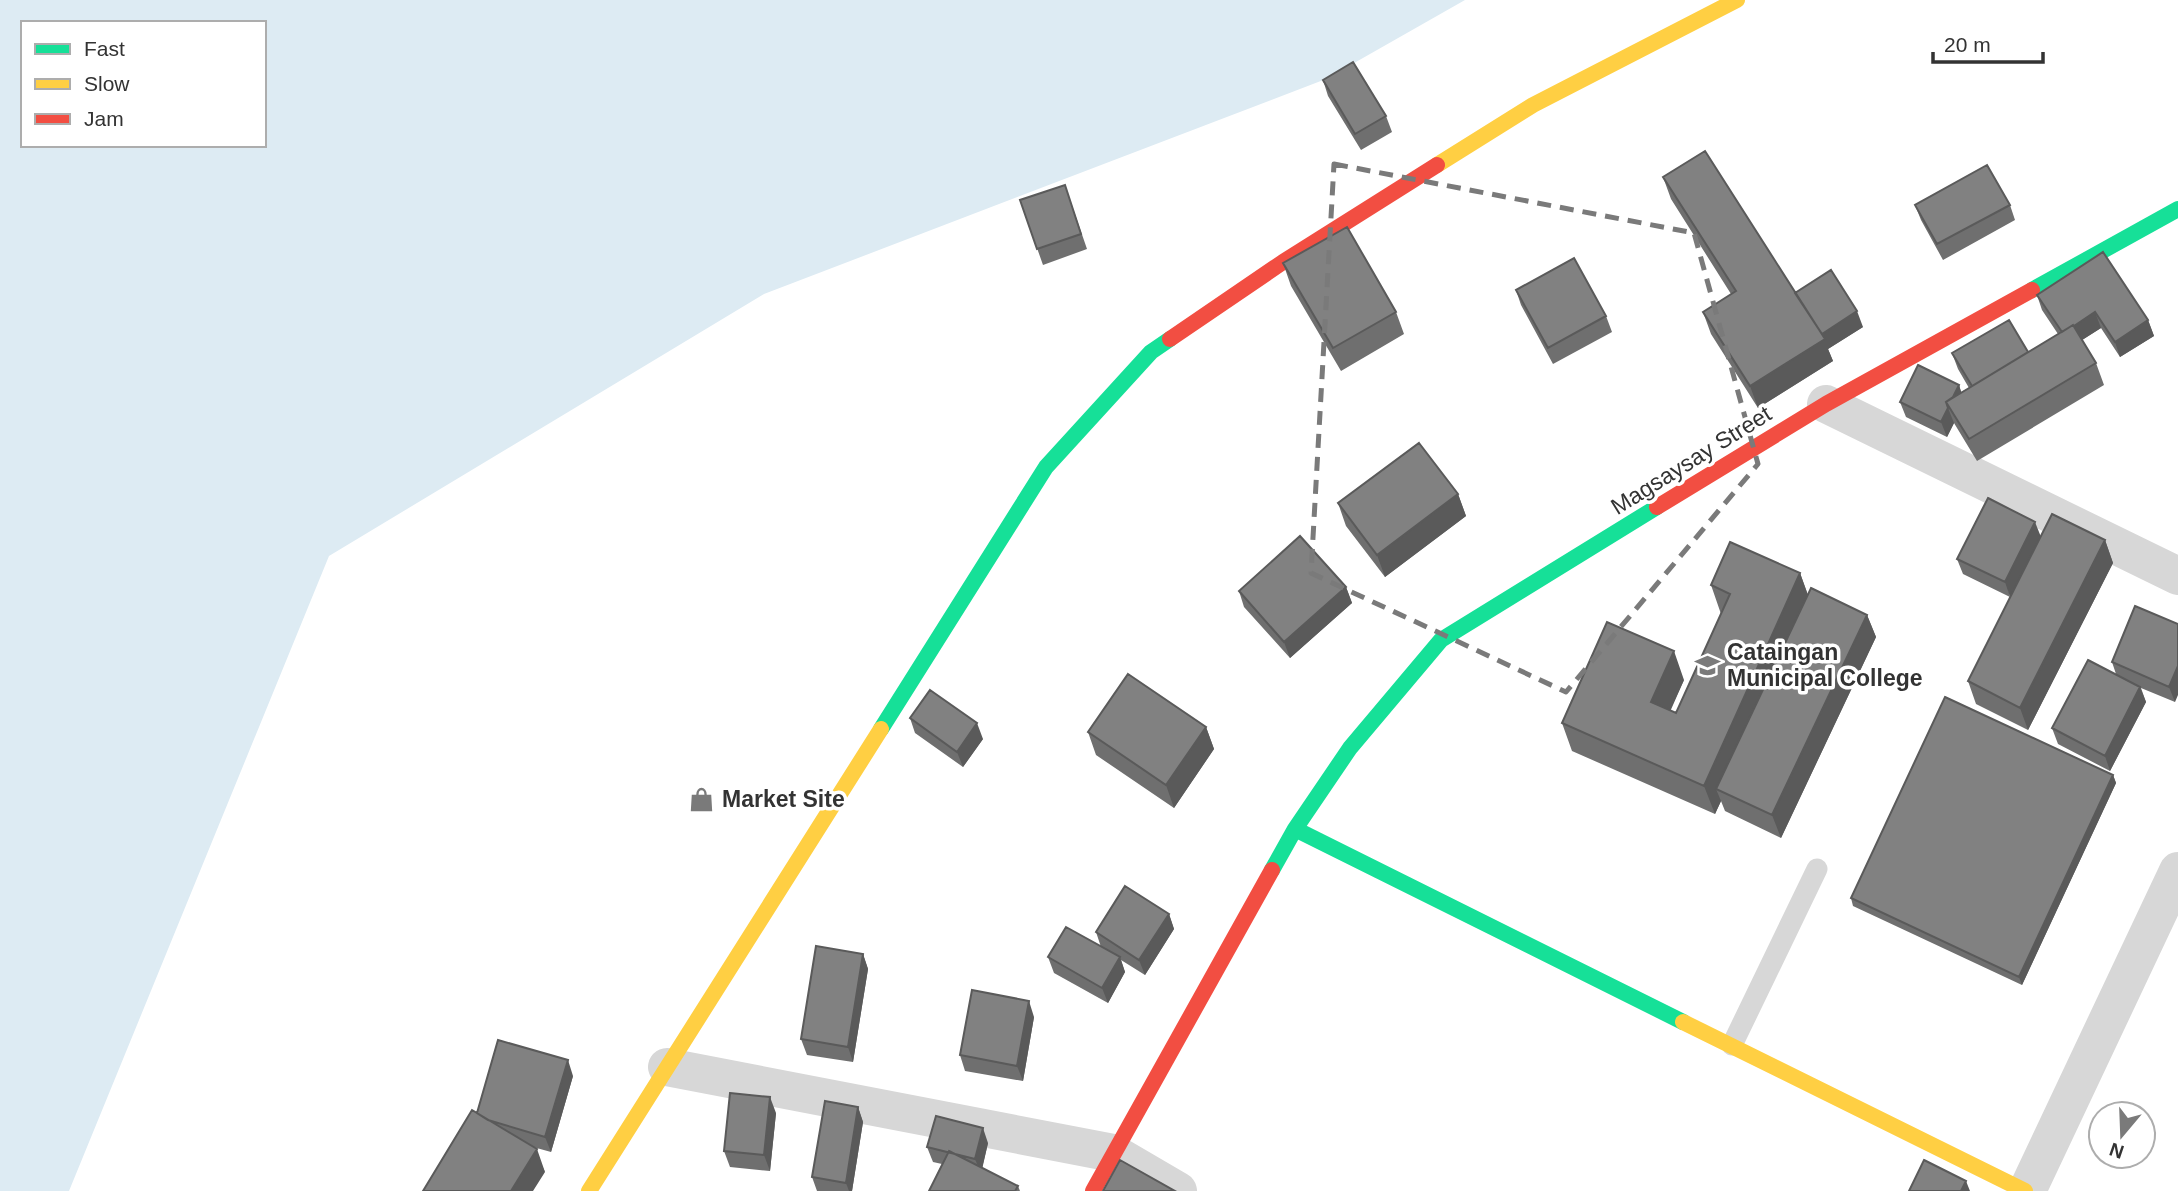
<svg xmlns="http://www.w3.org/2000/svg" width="2178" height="1191" font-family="Arial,sans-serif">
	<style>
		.water { fill: #ddebf3; fill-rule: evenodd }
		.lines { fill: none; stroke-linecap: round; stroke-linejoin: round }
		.lane { stroke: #d7d7d7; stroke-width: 21 }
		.street { stroke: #d7d7d7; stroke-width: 38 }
		.fast { stroke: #16e098; stroke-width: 16 }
		.slow { stroke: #ffcf43; stroke-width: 16 }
		.jam { stroke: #f24e42; stroke-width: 16 }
		.wall { fill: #6f6f6f }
		.shaded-wall { fill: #5a5a5a }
		.building { fill: #818181; stroke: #5a5a5a; stroke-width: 2 }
		.marked { fill: none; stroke: #7a7a7a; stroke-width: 5; stroke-dasharray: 14 9; stroke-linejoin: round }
		.labels { text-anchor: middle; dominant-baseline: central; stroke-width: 7; stroke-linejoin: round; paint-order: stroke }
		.street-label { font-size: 23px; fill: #333; stroke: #fff }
		.poi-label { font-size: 23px; font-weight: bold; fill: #333; stroke: #fff; text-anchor: start }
	</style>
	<rect width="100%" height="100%" fill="#fff"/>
	<path class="water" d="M0 0H1465L1326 79 764 294 329 556 69 1191H0ZM23 23H264V145H23Z"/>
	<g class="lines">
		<path class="lane" d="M1732 1045 1817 869"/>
		<path class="street" d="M1826 404 2178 576
			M667 1067 1113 1153 1178 1191
			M2027 1191 2178 871"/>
		<path class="fast" d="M2032 290 2178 209
			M881 729 1046 467 1151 352 1170 339
			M1295 829 1683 1022
			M1272 870 1295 829 1350 748 1441 640 1657 507"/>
		<path class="slow" d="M1437 165 1533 105 1737 0
			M1683 1022 2025 1191
			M589 1191 881 729"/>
		<path class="jam" d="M1170 339 1283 262 1437 165
			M1657 507 1826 404 2032 290
			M1093 1191 1272 870"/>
	</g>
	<path class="wall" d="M1323 80 1386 116 1392 132 1361 150 1328 96Z
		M1663 177 1795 293 1863 327 1828 349 1833 361 1758 408 1711 334 1703 312 1731 294 1671 199Z
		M1065 185 1087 249 1043 265 1020 200Z
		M1915 205H2010L2015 220 1943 260 1921 220Z
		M1283 263 1396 312 1404 334 1341 371 1291 286Z
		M1516 290 1606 316 1612 332 1553 364 1521 305Z
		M2037 295 2148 320 2154 336 2120 357 2101 328 2082 340 2096 363 2104 385 1977 461 1954 423 1947 437 1906 417 1900 402 1959 385 1961 392 1969 388 1958 369 1952 353 2028 352 2058 334 2042 310Z
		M1458 494 1466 516 1385 577 1346 526 1338 503Z
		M1988 498 2010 597 1963 574 1957 559Z
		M2105 540 2113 563 2028 730 1976 704 1968 681Z
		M1800 573 1808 595 1867 615 1876 637 1781 838 1725 811 1721 801 1715 814 1572 751 1562 723 1684 680 1670 710 1676 713 1721 614 1711 585Z
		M1346 587 1352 603 1290 658 1244 607 1239 591Z
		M2178 624 2175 702 2141 688 2146 702 2110 771 2058 744 2052 728 2116 674 2112 662Z
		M910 718 983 739 963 767 915 733Z
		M1206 727 1214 749 1174 808 1096 755 1088 732Z
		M2113 775 2116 783 2022 985 1853 906 1851 898Z
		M1169 914 1174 929 1145 975 1121 960 1125 972 1108 1003 1054 973 1048 957 1101 947 1096 932Z
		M863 954 868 969 853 1062 807 1055 801 1039Z
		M1034 1017 1023 1081 965 1071 960 1055Z
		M573 1076 551 1152 533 1147 545 1172 477 1113Z
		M858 1107 863 1122 852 1191H817L812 1177Z
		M776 1113 770 1171 730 1167 724 1151Z
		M988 1143 982 1168 1018 1186 1020 1191H929L942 1164 933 1162 927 1147Z"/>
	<path class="shaded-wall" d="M1857 311 1863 327 1828 349 1833 361 1758 408 1750 386 1820 335Z
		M2095 312 2101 328 2068 349 2062 334Z
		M2148 320 2154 336 2120 357 2115 342Z
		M1959 385 1964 401 1949 406Z
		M1948 408 1954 423 1947 437 1941 422Z
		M1458 494 1466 516 1385 577 1377 555Z
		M2035 522 2041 537 2010 597 2005 582Z
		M2105 540 2113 563 2028 730 2020 708Z
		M1800 573 1810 601 1716 789 1721 801 1715 814 1704 786Z
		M1346 587 1352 603 1290 658 1284 642Z
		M1867 615 1876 637 1781 838 1772 815Z
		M1674 651 1684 680 1662 730 1651 702Z
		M2178 666V695L2175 702 2169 687Z
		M2140 687 2146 702 2110 771 2105 756Z
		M977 723 983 739 963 767 957 752Z
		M1206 727 1214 749 1174 808 1166 785Z
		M2113 775 2116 783 2022 985 2019 977Z
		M1169 914 1174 929 1145 975 1139 960Z
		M863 954 868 969 853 1062 848 1047Z
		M1120 957 1125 972 1108 1003 1102 988Z
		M1029 1001 1034 1017 1023 1081 1017 1066Z
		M568 1060 573 1076 551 1152 545 1137Z
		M770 1097 776 1113 770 1171 764 1155Z
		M858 1107 863 1122 852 1191H849L846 1183Z
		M983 1128 988 1143 981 1174 975 1159Z
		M537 1149 545 1172 533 1191H511Z
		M1966 1181 1970 1191H1961Z"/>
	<path class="building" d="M1353 62 1386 116 1355 134 1323 80Z
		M1705 151 1825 339 1750 386 1703 312 1736 291 1663 177Z
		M1987 165 2010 205 1937 244 1915 205Z
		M1065 185 1081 234 1037 249 1020 200Z
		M1347 227 1396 312 1333 348 1283 263Z
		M2103 252 2148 320 2115 342 2095 312 2074 326 2073 325 2062 332 2037 295Z
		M1574 258 1606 316 1548 348 1516 290Z
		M1831 270 1857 311 1822 334 1795 293Z
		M2009 320 2028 352 1972 386 1952 353Z
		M2073 325 2096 363 1969 439 1946 402Z
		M1918 365 1959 385 1953 397 1946 402 1948 408 1941 422 1900 402Z
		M1419 443 1458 494 1377 555 1338 503Z
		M1988 498 2035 522 2005 582 1957 559Z
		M2052 514 2105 540 2020 708 1968 681Z
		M1300 536 1346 587 1284 642 1239 591Z
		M1730 542 1800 573 1704 786 1562 723 1607 622 1674 651 1651 702 1676 713 1730 594 1711 585Z
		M1811 588 1867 615 1772 815 1716 789Z
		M2135 606 2178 624V666L2169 687 2112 662Z
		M2088 660 2140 687 2105 756 2052 728Z
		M1128 674 1206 727 1166 785 1088 732Z
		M930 690 977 723 957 752 910 718Z
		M1945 697 2113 775 2019 977 1851 898Z
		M1125 886 1169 914 1139 960 1096 932Z
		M1066 927 1120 957 1102 988 1048 957Z
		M816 946 863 954 848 1047 801 1039Z
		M972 990 1029 1001 1017 1066 960 1055Z
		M498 1040 568 1060 545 1137 488 1120 477 1113Z
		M730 1093 770 1097 764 1155 724 1151Z
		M825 1101 858 1107 846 1183 812 1177Z
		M472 1110 537 1149 511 1191H423Z
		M936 1116 983 1128 975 1159 927 1147Z
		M949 1151 1018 1186 1015 1191H929Z
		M1120 1160 1175 1191H1103Z
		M1924 1160 1966 1181 1961 1191H1909Z"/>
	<path class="marked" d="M1334 164 1694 233 1758 464 1566 692 1311 573Z"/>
	<defs>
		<symbol id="university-bare" viewBox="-9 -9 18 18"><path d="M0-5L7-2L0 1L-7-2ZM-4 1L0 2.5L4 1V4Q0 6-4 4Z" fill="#7a7a7a" stroke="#fff" stroke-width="2.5" paint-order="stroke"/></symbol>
		<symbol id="shop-bare" viewBox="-9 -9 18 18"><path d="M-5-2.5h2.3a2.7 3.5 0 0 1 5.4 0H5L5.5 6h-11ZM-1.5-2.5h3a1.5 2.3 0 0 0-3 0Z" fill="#7a7a7a" stroke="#fff" stroke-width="2.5" paint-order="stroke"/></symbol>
	</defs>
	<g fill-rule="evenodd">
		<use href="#university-bare" x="1690" y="648" width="35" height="35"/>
		<use href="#shop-bare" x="684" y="782" width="35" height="35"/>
	</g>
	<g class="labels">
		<g class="street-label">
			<text transform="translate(1691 460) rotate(-32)">Magsaysay Street</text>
		</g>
		<g class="poi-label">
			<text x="1727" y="652">Cataingan<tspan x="1727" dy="26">Municipal College</tspan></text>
			<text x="722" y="799">Market Site</text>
		</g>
	</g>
	<rect x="21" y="21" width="245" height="126" fill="#ffffff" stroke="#adadad" stroke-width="2"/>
	<rect x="35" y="44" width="35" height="10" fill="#16e098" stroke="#adadad" stroke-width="2"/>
	<text x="84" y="56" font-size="21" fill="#333333">Fast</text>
	<rect x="35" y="79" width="35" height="10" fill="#ffcf43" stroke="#adadad" stroke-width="2"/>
	<text x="84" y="91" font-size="21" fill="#333333">Slow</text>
	<rect x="35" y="114" width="35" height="10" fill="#f24e42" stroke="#adadad" stroke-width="2"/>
	<text x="84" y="126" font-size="21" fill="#333333">Jam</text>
	<g transform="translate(2122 1135) rotate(199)"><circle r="33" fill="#ffffff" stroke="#adadad" stroke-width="2"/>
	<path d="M0-5L12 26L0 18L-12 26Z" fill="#7a7a7a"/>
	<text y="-10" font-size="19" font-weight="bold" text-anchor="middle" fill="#333333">N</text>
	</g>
	<path d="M1933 52v10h110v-10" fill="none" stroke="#333333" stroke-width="3.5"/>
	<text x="1944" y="52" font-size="21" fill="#333333" stroke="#ffffff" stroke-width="5" paint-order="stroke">20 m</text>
</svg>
